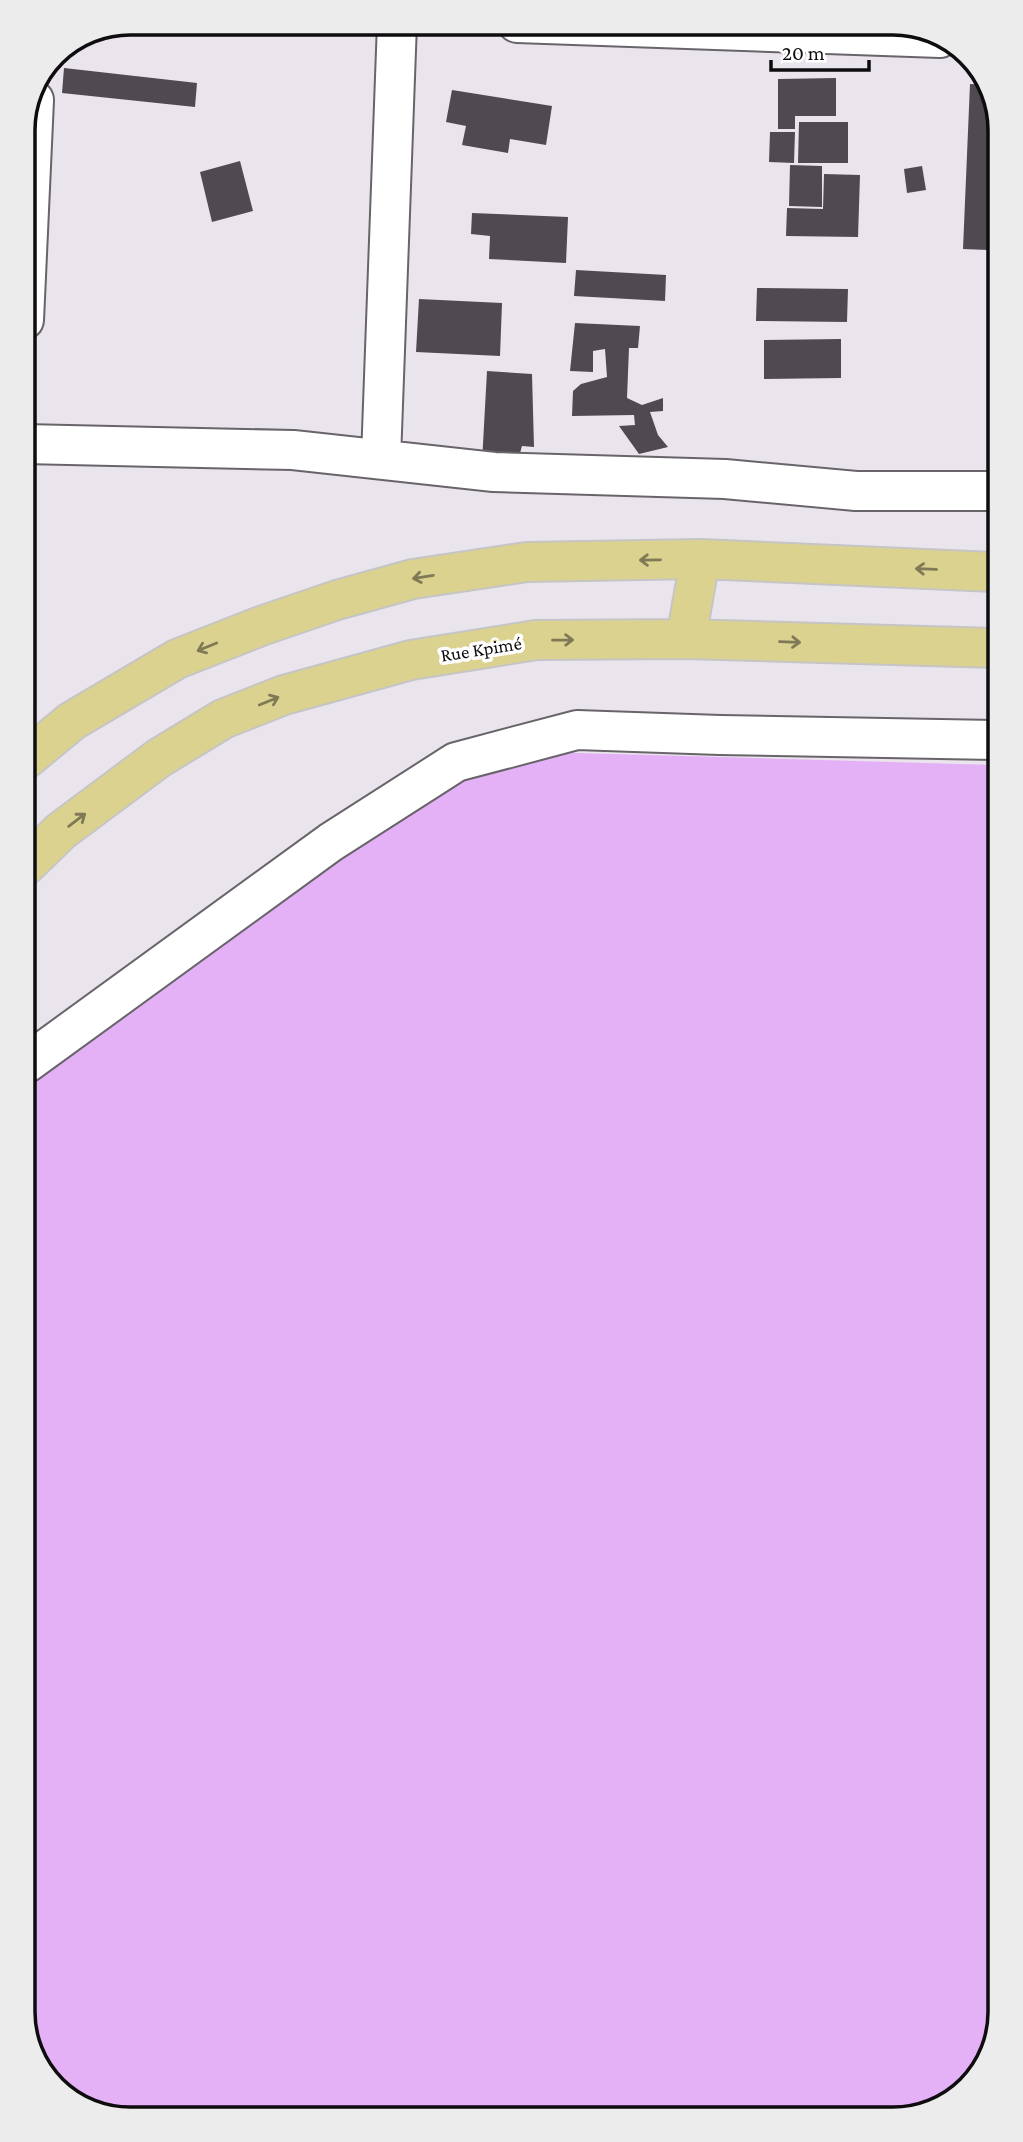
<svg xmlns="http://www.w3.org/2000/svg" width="1023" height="2142" font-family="'Crimson Pro',serif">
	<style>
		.green { fill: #e4b1f7 }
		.building { fill: #4e4a50 }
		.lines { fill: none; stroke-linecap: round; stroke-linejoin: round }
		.minor-casing { stroke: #68646a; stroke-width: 42 }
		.major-casing { stroke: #c5c5c5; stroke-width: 42 }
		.minor { stroke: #fff; stroke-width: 38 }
		.major { stroke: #dcd290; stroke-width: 38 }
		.oneway { stroke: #7f7956 }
		.labels { text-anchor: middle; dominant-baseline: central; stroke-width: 7; stroke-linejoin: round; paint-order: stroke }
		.street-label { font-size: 19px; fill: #0e0c0e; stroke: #fff }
		.rim { fill: none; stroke: #0e0c0e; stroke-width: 3.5 }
	</style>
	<rect width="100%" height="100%" fill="#eae5ec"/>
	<path class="green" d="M439 749 995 765 1000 2012 982 2072 933 2111 124 2119 70 2101 31 2052 27 1071Z"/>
	<path class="building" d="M64 68 197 83 195 107 62 93Z
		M836 78V116H795V129H778V79Z
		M970 84 989 85 992 90V144L988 250 963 249Z
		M452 90 552 106 546 145 510 139 508 153 462 145 466 126 446 122Z
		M799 122H848V163H798Z
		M770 132H795L794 163 769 162Z
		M240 161 253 211 212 222 200 172Z
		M790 165 822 166V207L789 206Z
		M922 166 926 190 907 193 904 169Z
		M824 174 860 175 858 237 786 236 787 208 823 209Z
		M472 213 568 217 566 263 489 259 490 236 471 234Z
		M576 270 666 275 665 301 574 296Z
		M757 288 848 289 847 322 756 321Z
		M419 299 502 303 500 356 416 352Z
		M575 323 640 326 638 348H629L627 398 642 405 663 398V411L650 412 658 435 668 447 639 454 619 426 635 425 634 415 572 416 573 391 581 384 607 377 605 349 593 351V372L570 371Z
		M841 339V378L764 379V340Z
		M487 371 532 374 534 447 522 446 518 460 482 462Z"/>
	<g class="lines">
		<defs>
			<path id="minor" d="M517 23 940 38
				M24 320 34 100
				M24 444 293 450 494 472 725 479 856 491H994
				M381 459 397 23
				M27 1063 331 842 456 762 577 730 720 735 995 740"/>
			<path id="major" d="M686 639 700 559
				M26 759 72 721 177 659 261 626 337 600 413 579 527 562 700 559 994 572
				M26 865 61 831 159 758 223 719 284 695 411 660 536 640 686 639 995 648"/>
		</defs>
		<use href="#minor" class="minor-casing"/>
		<use href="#major" class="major-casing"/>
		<use href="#minor" class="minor"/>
		<use href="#major" class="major"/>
	</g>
	<defs><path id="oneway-shaft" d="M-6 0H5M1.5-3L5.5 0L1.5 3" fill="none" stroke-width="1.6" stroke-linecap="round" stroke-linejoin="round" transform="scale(1.75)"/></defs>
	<g class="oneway">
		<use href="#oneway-shaft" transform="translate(650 560) rotate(179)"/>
		<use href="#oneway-shaft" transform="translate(926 569) rotate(-178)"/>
		<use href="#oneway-shaft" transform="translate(423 577) rotate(171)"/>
		<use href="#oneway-shaft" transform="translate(563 640) rotate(-1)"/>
		<use href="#oneway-shaft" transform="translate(790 642) rotate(2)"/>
		<use href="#oneway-shaft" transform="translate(207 647) rotate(158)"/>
		<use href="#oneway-shaft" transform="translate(269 701) rotate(-22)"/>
		<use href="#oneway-shaft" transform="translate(77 820) rotate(-37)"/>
	</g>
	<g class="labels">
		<g class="street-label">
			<text transform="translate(481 649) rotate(-9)">Rue Kpimé</text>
		</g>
	</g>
	<path d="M0 0H1023V2142H0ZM130 35H893A95 95 0 0 1 988 130V2012A95 95 0 0 1 893 2107H130A95 95 0 0 1 35 2012V130A95 95 0 0 1 130 35Z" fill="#ececec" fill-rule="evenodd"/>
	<path class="rim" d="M130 35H893A95 95 0 0 1 988 130V2012A95 95 0 0 1 893 2107H130A95 95 0 0 1 35 2012V130A95 95 0 0 1 130 35Z"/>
	<path d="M771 60v10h98v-10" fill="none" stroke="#0e0c0e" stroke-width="3.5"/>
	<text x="782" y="60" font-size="21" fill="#0e0c0e" stroke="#ffffff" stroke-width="5" paint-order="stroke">20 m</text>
</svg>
